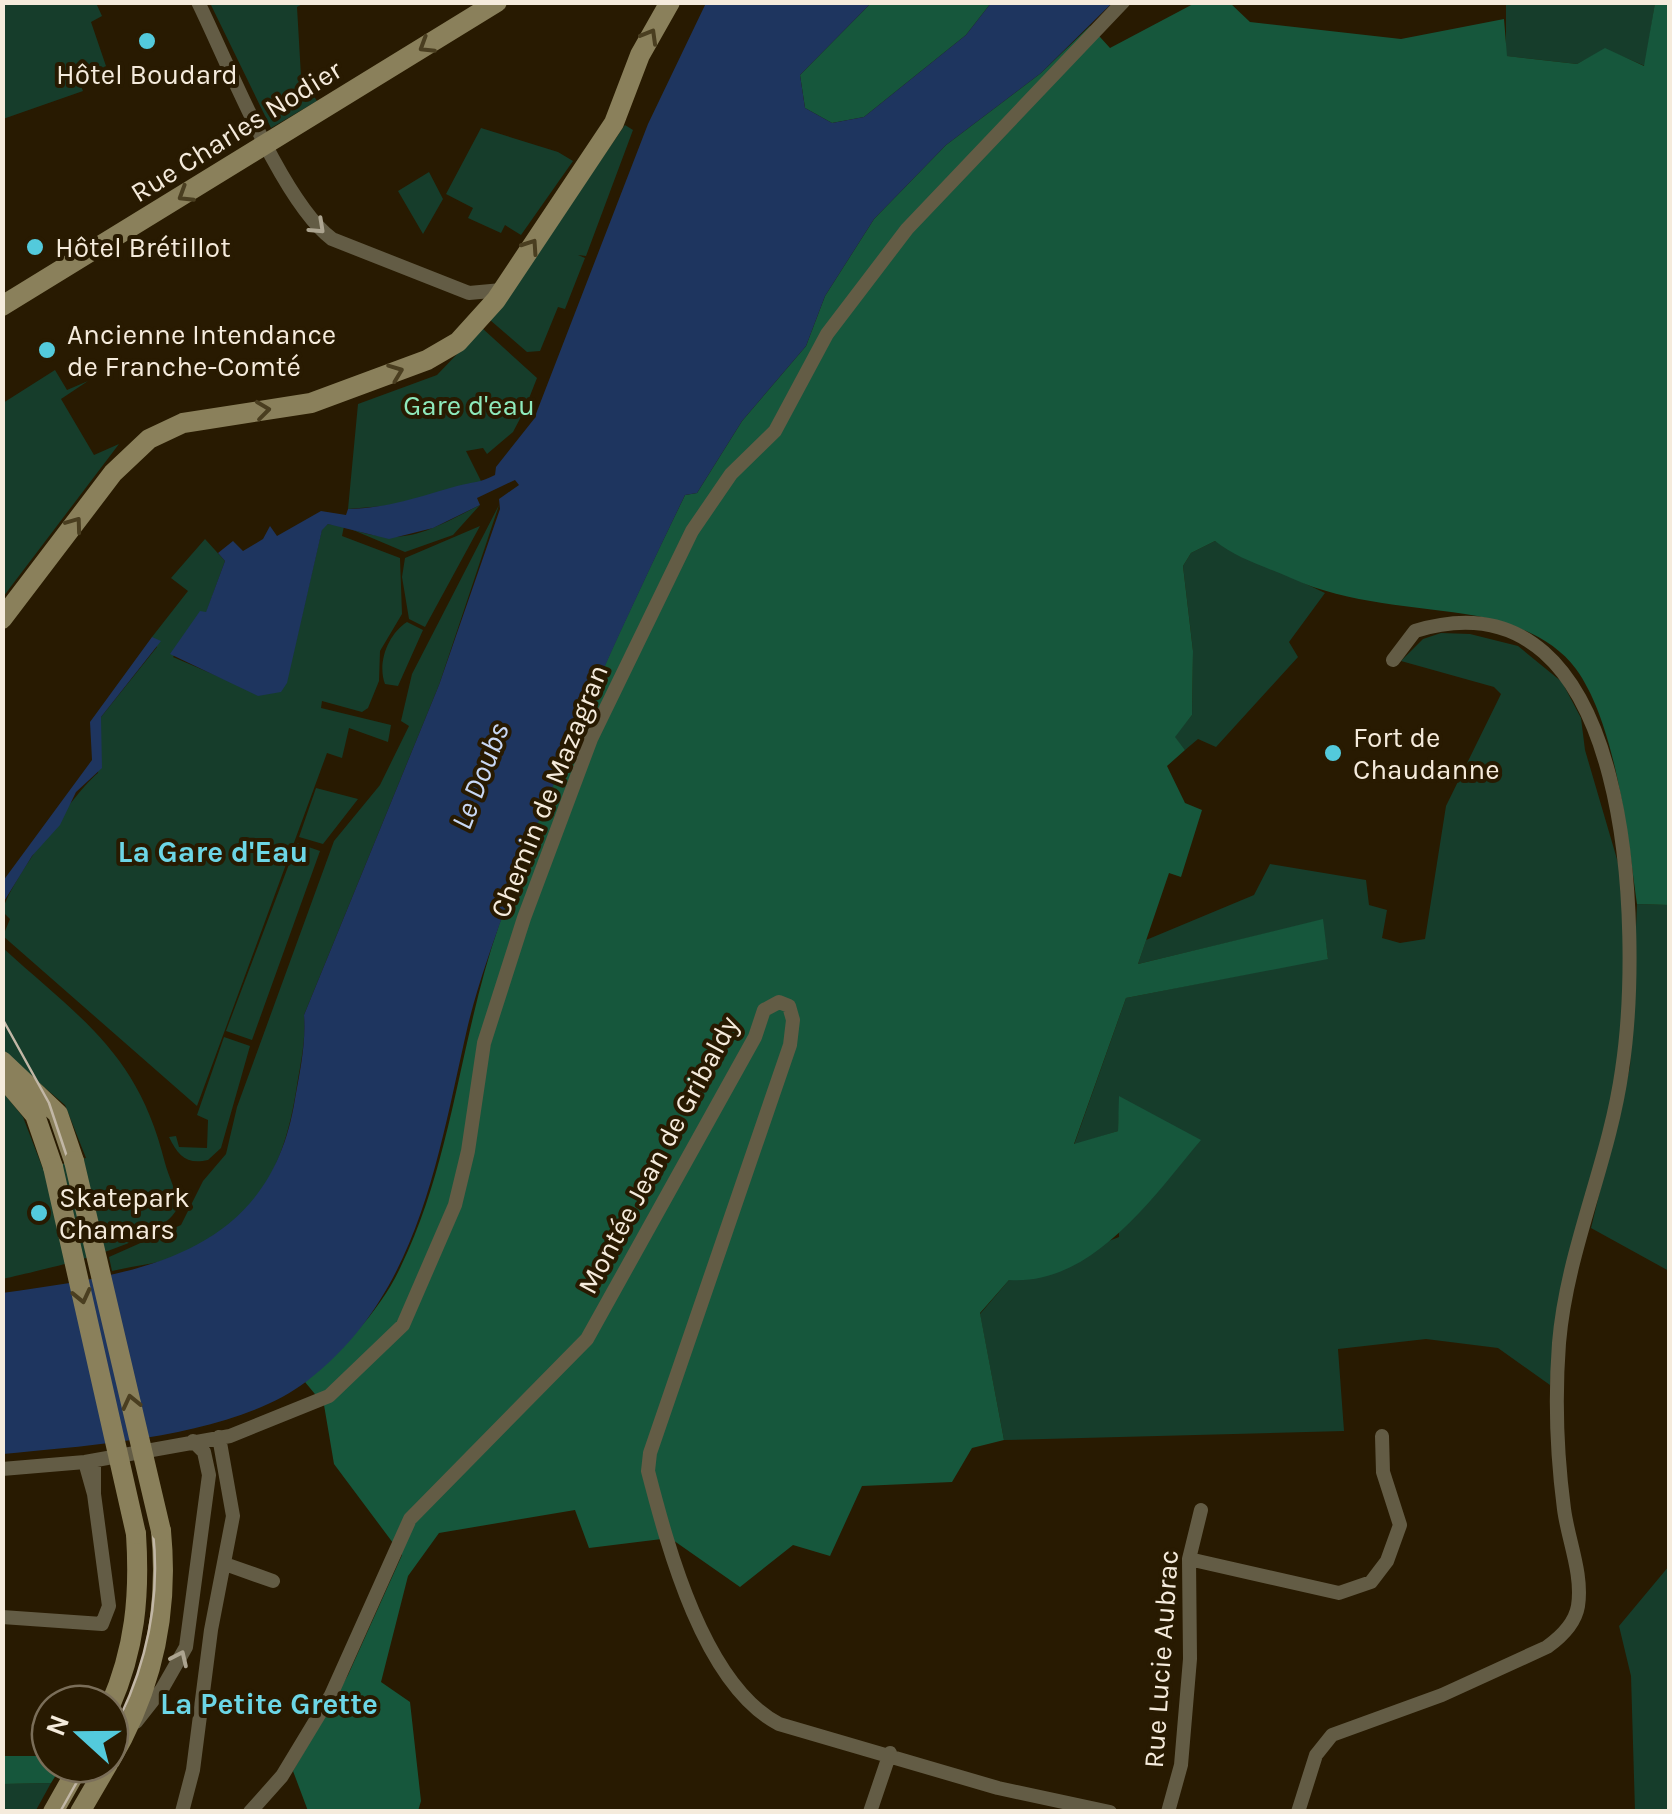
<svg xmlns="http://www.w3.org/2000/svg" width="1672" height="1814" font-family="Karla,sans-serif">
	<style>
		.green { fill: #163d2b }
		.forest { fill: #16573c }
		.water { fill: #1e355f }
		.lines { fill: none; stroke-linecap: round; stroke-linejoin: round }
		.minor { stroke: #635c45; stroke-width: 14 }
		.secondary { stroke: #8a805b; stroke-width: 20 }
		.tram { stroke: #c2b7a6; stroke-width: 2.5 }
		.secondary-bridge { stroke: #8a805b; stroke-width: 20 }
		.oneway { stroke: #4a3e20 }
		.oneway2 { stroke: #aca490 }
		.poi-dot { fill: #53cadc; stroke: #281a01; stroke-width: 4 }
		.labels { text-anchor: middle; dominant-baseline: central; stroke-width: 8; stroke-linejoin: round; paint-order: stroke }
		.poi-label { font-size: 28px; fill: #f5ebdc; stroke: #281a01; text-anchor: start }
		.street-label { font-size: 28px; fill: #f5ebdc; stroke: #281a01 }
		.park-label { font-size: 28px; fill: #8eeabc; stroke: #281a01 }
		.water-label { font-size: 30px; font-style: italic; fill: #c8d8f5; stroke: #281a01 }
		.neighbourhood-label { font-size: 30px; font-weight: bold; fill: #6cd6e6; stroke: #281a01 }
	</style>
	<rect width="100%" height="100%" fill="#281a01"/>
	<path class="green" d="M3 2 96 3 102 16 91 22 107 69 92 75 87 66 75 71 83 91 3 119Z
		M210 3H304L297 7 301 76 317 101 271 128Z
		M1506 3H1655L1645 66 1605 49 1577 64 1506 56Z
		M625 125 633 130 586 256 578 255 585 258 565 309 558 307 540 351 527 352 490 320Z
		M481 128 558 152 573 161 521 235 505 225 501 233 468 218 473 208 446 194Z
		M429 172 443 199 423 234 398 191Z
		M482 328 537 378 524 411 514 409 523 413 513 432 487 454 483 448 466 451 482 483 407 504 348 509 358 404 437 375Z
		M55 370 67 390 88 381 61 399 94 455 119 444 3 597V403Z
		M480 505 453 535 405 552 346 527C403 549 428 531 480 505Z
		M499 505 439 685 304 1015C306 1039 301 1061 297 1085 286 1159 261 1219 188 1252 166 1263 137 1265 112 1271L109 1257 181 1225 203 1181 226 1154 237 1107 334 841 380 785 409 726 401 721 412 674Z
		M328 524 344 526 342 536 400 558 402 614 380 651 379 681 368 708 362 712 322 701 321 708 391 725 388 742 349 728 342 758 327 753 197 1106 3 936 10 919 3 912C3 892 77 789 98 773L101 717 157 647 152 637 188 591 171 578 205 539 225 561 206 613 173 657 259 694 286 684 322 529Z
		M480 526 425 627 409 619 402 577 405 558Z
		M1215 541 1325 593 1289 642 1298 657 1216 747 1198 739 1185 750 1174 737 1192 715 1193 651 1183 566 1191 553Z
		M407 622 423 630 398 686 385 684C377 663 388 634 407 622Z
		M1441 633 1470 634 1518 646 1562 682 1581 718 1585 750 1631 907 1622 1073 1554 1334 1550 1385 1498 1348 1426 1339 1338 1349 1344 1431 1004 1440 980 1314 1009 1280 1119 1237 1120 1096 1118 1131 1074 1145 1126 998 1328 958 1322 920 1138 964 1146 940 1254 895 1270 864 1366 880 1369 905 1387 910 1382 938 1400 943 1425 939 1446 806 1501 694 1494 687 1401 661 1423 639Z
		M316 788 358 799 323 844 299 837Z
		M297 843 320 851 252 1040 226 1031Z
		M1637 904 1669 905V1271L1591 1228 1630 1067Z
		M3 948C82 1020 138 1053 165 1163 169 1178 177 1191 178 1207 160 1246 44 1269 3 1279L2 1091 23 1117 43 1169 86 1158 65 1105 3 1052Z
		M224 1037 250 1046 221 1148 208 1160C187 1165 178 1156 169 1137L176 1136 179 1147 207 1148 208 1120 197 1115Z
		M1669 1566V1811H1635L1631 1676 1619 1626Z
		M51 1783 35 1812 3 1811 2 1784Z"/>
	<path class="forest" d="M871 3H991L966 35 864 117 832 123 805 108 800 75Z
		M1195 3H1230L1250 22 1401 39 1504 19 1507 56 1577 64 1605 48 1644 66 1655 3H1669V905L1637 904C1628 837 1616 724 1576 669 1553 638 1513 623 1477 616 1413 605 1350 605 1291 578 1266 567 1236 558 1215 541L1191 553 1183 566 1193 651 1192 715 1175 737 1185 750 1167 766 1185 803 1202 810 1181 877 1169 873 1138 964 1323 919 1328 959 1126 998 1074 1144 1118 1131 1119 1096 1201 1140C1153 1197 1092 1286 1009 1280L980 1313 1004 1440 972 1448 952 1482 862 1486 830 1556 793 1545 740 1587 670 1538 589 1548 575 1510 439 1533 408 1576 381 1682 410 1702 421 1801 418 1811H308L293 1771 348 1675 402 1555 334 1464 324 1405 305 1382C342 1349 380 1312 401 1266 453 1159 460 1037 499 925 551 778 617 635 685 495L697 493 742 421 806 346 825 296 874 219 946 145 1041 73 1090 26 1110 48Z
		M2 1756H50V1764H63L51 1783 3 1784Z"/>
	<path class="water" d="M706 3H871L800 75 805 108 832 123 864 117 966 35 991 3H1112L1041 73 946 145 874 219 825 296 806 346 742 421 697 493 685 495C621 628 558 764 507 903 493 943 478 984 468 1025 438 1155 420 1294 307 1381 234 1437 93 1445 3 1454L2 1293C138 1274 270 1257 295 1099 300 1071 306 1044 304 1015L439 685 500 509 499 499 519 485 515 480 477 498 480 505 433 528 389 539 328 524 322 530 287 683 281 692 258 696 170 654 200 611 206 612 225 561 218 553 233 541 243 551 263 539 270 526 277 536 321 511 346 515 348 509C388 508 419 497 457 486 472 482 480 483 495 475L496 467 534 419 648 124Z
		M152 637 161 641 101 717 102 768 76 792 60 825 32 856 3 903V881L92 760 90 722Z"/>
	<g class="lines">
		<path class="minor" d="M198 2C228 63 282 202 332 239L469 293 502 290
			M85 1462 94 1494V1461
			M2 1469 85 1462 230 1436 329 1396 403 1325 455 1205 468 1151 484 1043 524 918 591 739 692 531 731 474 775 431 827 334 907 229 1123 2
			M1189 1559 1339 1593 1371 1582 1387 1561 1400 1525 1383 1472 1382 1436
			M225 1564 273 1581
			M2 1617 102 1624 109 1606 94 1494
			M136 1722 162 1689 186 1647 209 1475 204 1452 193 1441
			M182 1812 193 1770 211 1630 233 1516 219 1437
			M250 1812 282 1776 331 1695 410 1519 587 1339 755 1037 764 1010 779 1002 789 1006 793 1020 790 1045 650 1453 648 1471C668 1548 704 1685 779 1724L998 1788 1110 1812
			M870 1812 890 1753
			M1168 1812 1181 1765 1190 1659 1189 1559 1201 1510
			M1298 1812 1316 1755 1332 1735 1442 1695 1547 1647C1561 1637 1575 1624 1578 1606 1583 1574 1568 1540 1564 1509 1557 1456 1555 1396 1559 1343 1567 1249 1609 1163 1622 1070 1642 938 1637 563 1415 631L1393 660"/>
		<path class="secondary" d="M2 306 497 2
			M2 619 113 473 149 439 183 423 311 403 427 360 458 342 496 300 614 123 640 55 670 2
			M2 1061 58 1114 74 1161
			M7 1082 35 1115 53 1167
			M110 1706C135 1649 140 1596 136 1534
			M110 1761C152 1690 169 1612 161 1531
			M53 1812 80 1764
			M80 1812 108 1764"/>
		<path class="tram" d="M2 1018 49 1103 69 1163 153 1532C161 1604 144 1674 110 1737
			M60 1812 87 1764"/>
		<path class="secondary-bridge" d="M74 1161 161 1531
			M53 1167 136 1534"/>
	</g>
	<defs><path id="oneway-chevron" d="M-2-3.5L2.5 0L-2 3.5" fill="none" stroke-width="1.6" stroke-linecap="round" stroke-linejoin="round" transform="scale(2.5)"/></defs>
	<g class="oneway">
		<use href="#oneway-chevron" transform="translate(650 36) rotate(-60)"/>
		<use href="#oneway-chevron" transform="translate(426 46) rotate(148)"/>
		<use href="#oneway-chevron" transform="translate(185 195) rotate(148)"/>
		<use href="#oneway-chevron" transform="translate(531 246) rotate(-56)"/>
		<use href="#oneway-chevron" transform="translate(396 372) rotate(-21)"/>
		<use href="#oneway-chevron" transform="translate(263 410) rotate(-7)"/>
		<use href="#oneway-chevron" transform="translate(75 524) rotate(-54)"/>
		<use href="#oneway-chevron" transform="translate(82 1296) rotate(77)"/>
		<use href="#oneway-chevron" transform="translate(131 1402) rotate(-103)"/>
	</g>
	<g class="oneway2">
		<use href="#oneway-chevron" transform="translate(318 227) rotate(43)"/>
		<use href="#oneway-chevron" transform="translate(180 1658) rotate(-65)"/>
	</g>
	<g class="poi-dot">
		<circle cx="147" cy="41" r="10"/>
		<circle cx="35" cy="247" r="10"/>
		<circle cx="47" cy="350" r="10"/>
		<circle cx="1333" cy="753" r="10"/>
		<circle cx="39" cy="1213" r="10"/>
	</g>
	<g class="labels">
		<g class="poi-label">
			<text x="147" y="74" text-anchor="middle">Hôtel Boudard</text>
			<text x="55" y="247">Hôtel Brétillot</text>
			<text x="67" y="334">Ancienne Intendance<tspan x="67" dy="32">de Franche-Comté</tspan></text>
			<text x="1353" y="737">Fort de<tspan x="1353" dy="32">Chaudanne</tspan></text>
			<text x="59" y="1197">Skatepark<tspan x="59" dy="32">Chamars</tspan></text>
		</g>
		<g class="street-label">
			<text transform="translate(236 131) rotate(-32)">Rue Charles Nodier</text>
			<text transform="translate(549 791) rotate(-68)">Chemin de Mazagran</text>
			<text transform="translate(658 1155) rotate(-62)">Montée Jean de Gribaldy</text>
			<text transform="translate(1161 1659) rotate(-86)">Rue Lucie Aubrac</text>
		</g>
		<g class="park-label">
			<text x="469" y="405">Gare d'eau</text>
		</g>
		<g class="water-label">
			<text transform="translate(480 776) rotate(-69)">Le Doubs</text>
		</g>
		<g class="neighbourhood-label">
			<text x="213" y="852">La Gare d'Eau</text>
			<text x="269" y="1704">La Petite Grette</text>
		</g>
	</g>
	<rect width="1672" height="1814" fill="none" stroke="#f5ebdc" stroke-width="10"/>
	<g transform="translate(80 1734) rotate(291)"><circle r="48" fill="#281a01" stroke="#7a6e59" stroke-width="2.5"/>
	<path d="M0-8L18 38L0 25L-18 38Z" fill="#53cadc"/>
	<text y="-15" font-size="28" font-weight="bold" text-anchor="middle" fill="#f5ebdc">N</text>
	</g>
</svg>
